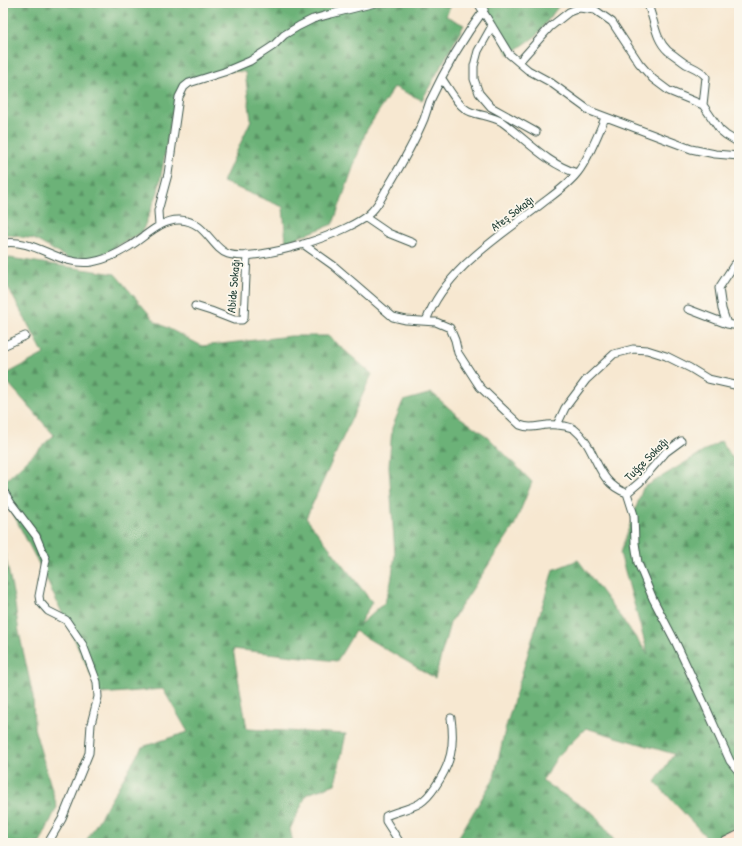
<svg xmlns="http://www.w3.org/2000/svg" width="742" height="846" font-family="'Patrick Hand',sans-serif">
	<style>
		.forest { fill: url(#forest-firs); stroke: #467856 }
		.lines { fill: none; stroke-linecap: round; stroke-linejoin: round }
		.street-casing { stroke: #3f574c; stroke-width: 9 }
		.secondary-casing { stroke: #3f574c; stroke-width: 12 }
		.street { stroke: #fff; stroke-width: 7 }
		.secondary { stroke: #fde4d1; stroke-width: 10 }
		.labels { text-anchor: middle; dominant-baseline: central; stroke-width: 3.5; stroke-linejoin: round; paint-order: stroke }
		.street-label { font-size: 12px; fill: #1f3d34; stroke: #fbf7ec }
	</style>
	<defs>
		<pattern id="forest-firs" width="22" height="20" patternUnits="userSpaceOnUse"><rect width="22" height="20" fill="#6cb278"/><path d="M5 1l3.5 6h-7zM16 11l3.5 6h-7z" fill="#589263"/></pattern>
	</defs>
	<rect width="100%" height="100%" fill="#fbf7ec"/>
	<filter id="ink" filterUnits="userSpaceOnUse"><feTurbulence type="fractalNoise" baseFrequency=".025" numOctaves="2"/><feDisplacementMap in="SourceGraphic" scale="8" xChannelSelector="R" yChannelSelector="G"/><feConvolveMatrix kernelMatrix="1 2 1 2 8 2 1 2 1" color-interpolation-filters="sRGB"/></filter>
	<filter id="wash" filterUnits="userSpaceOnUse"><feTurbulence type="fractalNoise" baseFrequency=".012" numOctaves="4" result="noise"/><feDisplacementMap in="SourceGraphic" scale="16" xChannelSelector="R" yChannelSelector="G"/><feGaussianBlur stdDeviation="0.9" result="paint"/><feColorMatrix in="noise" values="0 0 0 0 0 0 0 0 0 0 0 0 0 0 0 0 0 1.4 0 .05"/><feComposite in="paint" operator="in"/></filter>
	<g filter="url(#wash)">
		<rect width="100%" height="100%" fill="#f7e8d1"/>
		<path class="forest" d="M3 3H451L446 16 464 25 422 100 394 87 366 131 333 224 286 242 283 207 223 182 251 120 245 72 224 70 185 85 176 93 158 192 142 232 93 260 69 259 34 239 3 234Z
			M485 3H561L536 36 509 55Z
			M3 257 115 274 156 322 202 346 291 336H328L372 374 306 518 372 602 358 626 385 602 391 582 395 555 389 466 392 428 403 401 432 393 458 416 488 437 532 482 514 526 450 623 435 678 355 631 337 661 233 649 247 729 346 734 335 784 307 794 290 829 293 843H85L142 747 188 732 163 689 100 694 43 572 3 494V483L54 435 3 377V376L44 354 3 278Z
			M721 441 737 465H739V827L709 840 655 782 674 754 586 728 557 757 542 781 594 814 616 843H455L494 778 505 730 553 570 578 560 648 654 620 553 643 488Z
			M5 554 14 598 19 632 33 696 34 728 57 807 40 843H3V555Z"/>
	</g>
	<g filter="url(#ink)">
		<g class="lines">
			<defs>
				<path id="street" d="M478 3 509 54 528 70 550 82 590 111 691 149 715 154 739 156
					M647 3C655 19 654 38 668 51 674 55 680 60 686 64 694 68 701 70 706 77L703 105
					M492 26 478 51 474 66V79L479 93 491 107 536 132
					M519 62 550 27 569 12 579 8 595 10 612 22 639 63 653 79 669 91 703 105 720 130 726 135 739 143
					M442 79C450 90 458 107 471 112 482 116 492 116 502 122 527 140 547 164 577 173
					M366 218 388 233 413 243
					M159 226 158 211 168 174 179 97 184 87 189 83 224 72 250 61 273 46 284 35 299 26 313 19 331 14 375 3
					M3 243C36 238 59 267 92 262 105 260 119 253 130 246 145 237 161 219 180 220 206 221 211 248 228 254 256 263 353 233 372 211 378 205 382 197 386 190 400 167 414 143 424 119 426 113 428 107 430 101 445 69 463 38 484 10
					M303 244 334 266 393 317 406 320 436 322 450 328 455 340 458 353 480 387 520 425C530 429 537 426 547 425 553 424 559 425 565 426 568 427 571 427 574 429 598 448 595 483 627 493
					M195 306 211 311 234 320H242L244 318 247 255
					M688 309 727 324 739 326
					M426 321C446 268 501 236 544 202 556 193 569 184 578 172 590 156 597 136 605 118
					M727 324 722 309 719 288 734 265 739 261
					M3 346 25 336
					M557 425 565 408 586 380 614 354 633 349 647 350 666 356 690 368 708 379 739 386
					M3 490 11 503 36 536 46 560 39 596 40 602 48 611 66 620 83 645 97 682 98 697 91 724 89 753 62 819 48 843
					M627 493 634 515 635 543 638 563 653 599 676 643 705 705 730 761 739 772
					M627 493 640 482 666 452 681 441
					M400 843 386 821V816C397 811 410 809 420 803 426 799 431 793 435 787 451 764 455 746 451 718"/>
				<path id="secondary" d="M725 843 739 836"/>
			</defs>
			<use href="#street" class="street-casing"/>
			<use href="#secondary" class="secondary-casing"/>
			<use href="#street" class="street"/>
			<use href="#secondary" class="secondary"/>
		</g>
	</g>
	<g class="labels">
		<g class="street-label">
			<text transform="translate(512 213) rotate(-37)">Ateş Sokağı</text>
			<text transform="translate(233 286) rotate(-85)">Abide Sokağı</text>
			<text transform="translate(646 459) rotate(-45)">Tuğçe Sokağı</text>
		</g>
	</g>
	<rect width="742" height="846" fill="none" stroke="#fbf7ec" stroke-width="16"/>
</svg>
